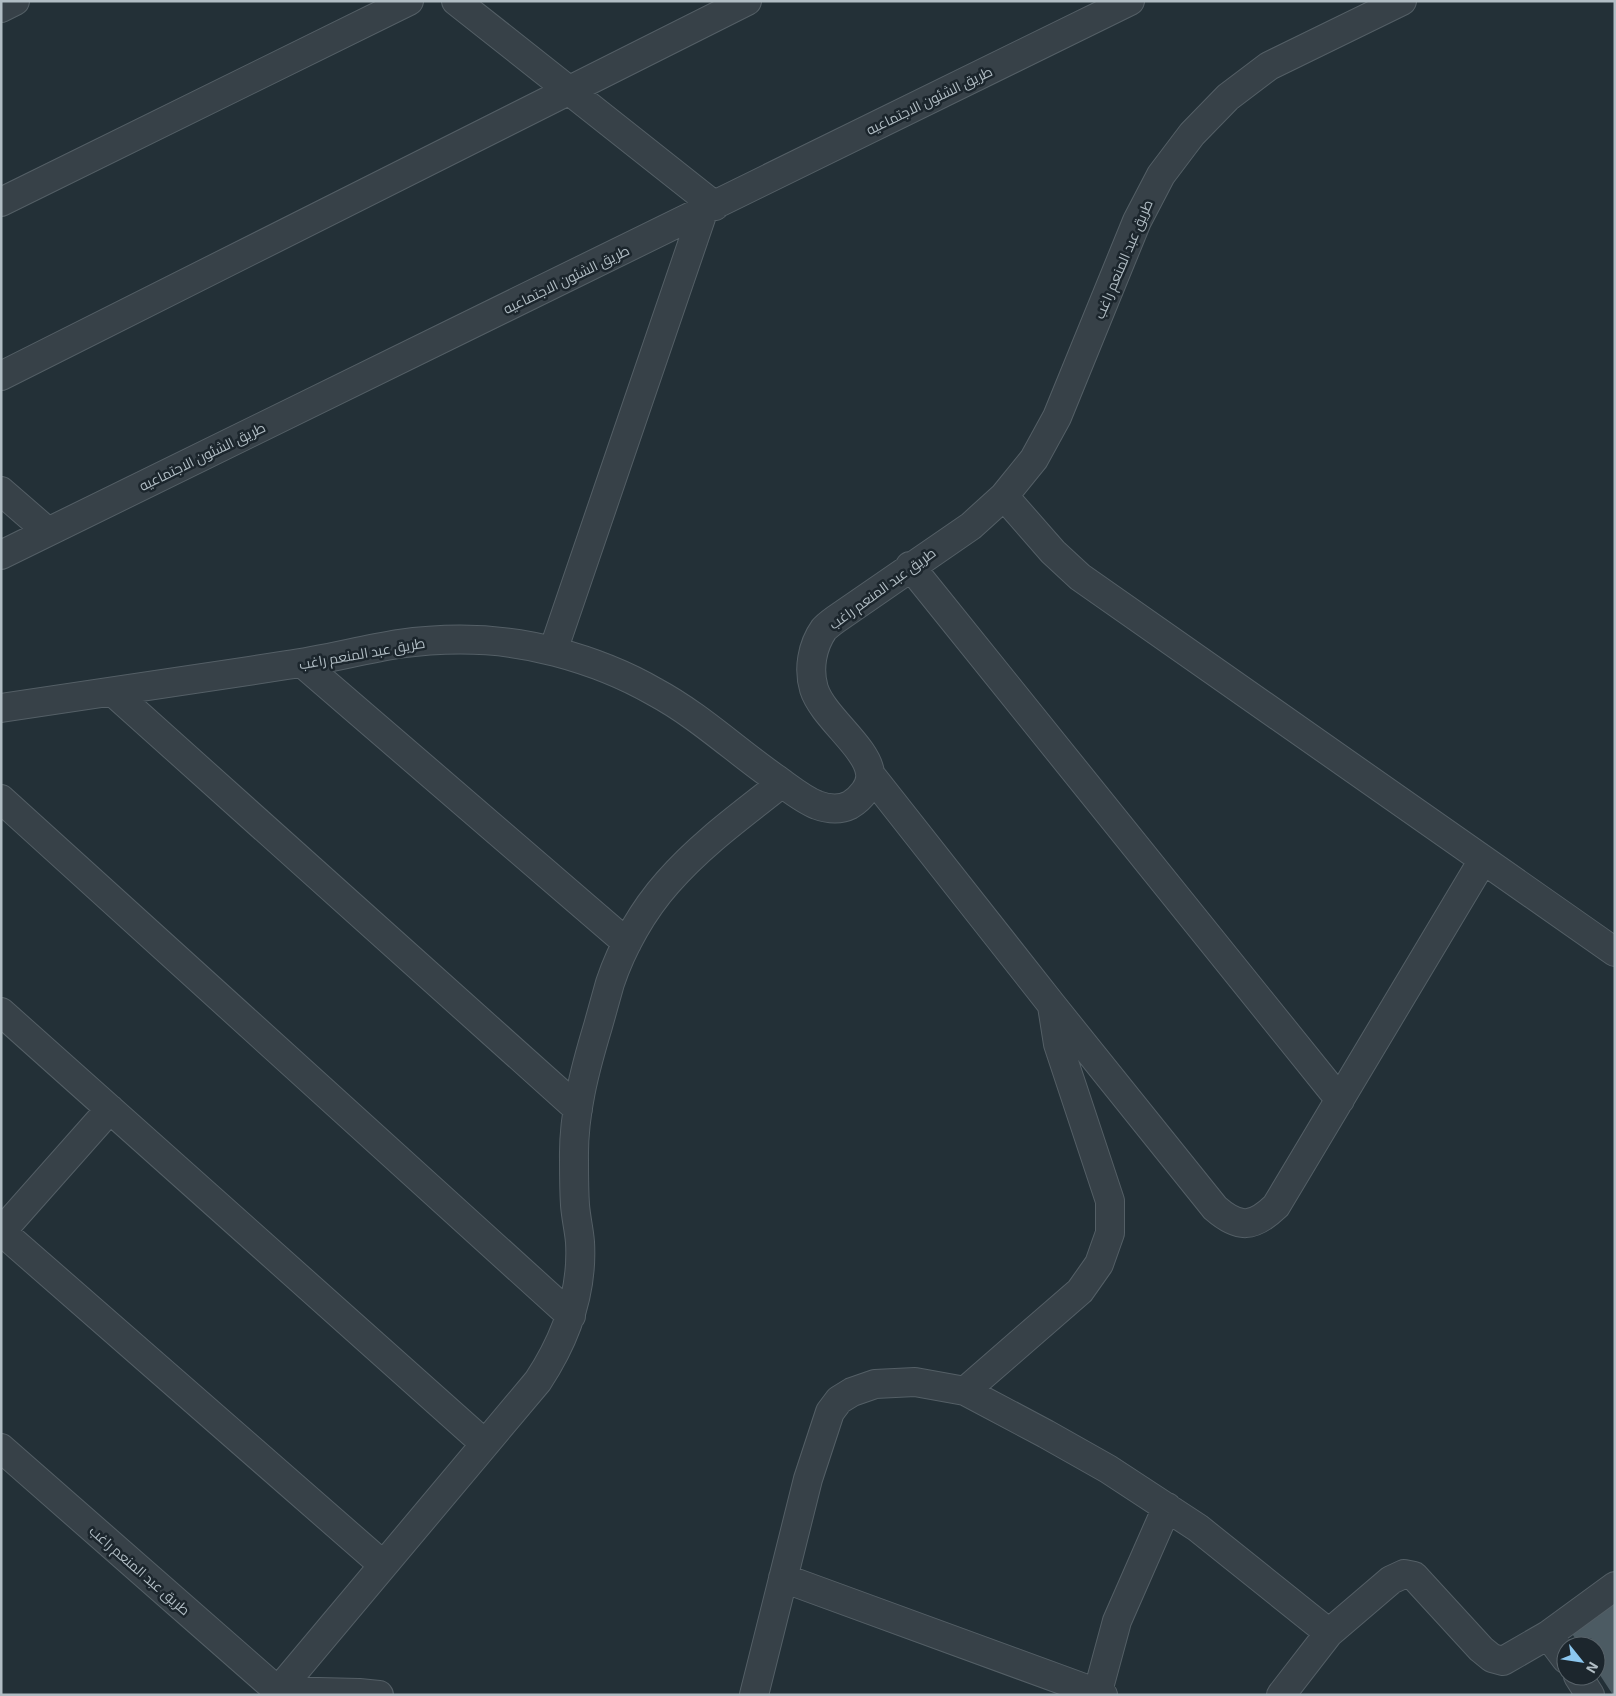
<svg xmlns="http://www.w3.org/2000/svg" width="1616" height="1696" font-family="'Exo 2',Cairo,sans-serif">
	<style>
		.building { fill: #4c5b63 }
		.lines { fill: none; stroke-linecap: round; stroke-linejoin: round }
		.minor-casing { stroke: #545f66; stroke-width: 30 }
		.minor { stroke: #374148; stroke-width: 28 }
		.labels { text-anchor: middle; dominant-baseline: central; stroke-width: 5; stroke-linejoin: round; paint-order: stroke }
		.street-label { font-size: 14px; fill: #b1bdc4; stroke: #1c262d }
	</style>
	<rect width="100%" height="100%" fill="#233037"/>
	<path class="building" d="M1615 1602V1695H1613L1596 1669V1646H1580L1571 1632Z"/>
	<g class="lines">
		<defs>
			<path id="minor" d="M456 1 715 206
				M1 8 15 1
				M1 202 409 1
				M1 376 747 1
				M1 491 47 531
				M1004 496 1053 552 1080 577 1615 952
				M1 555 1130 1
				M910 566 1340 1100
				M553 651 703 212
				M302 663 627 943
				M113 692 578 1109
				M1 708C97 694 192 680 287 665 324 660 361 650 398 644 449 637 505 638 556 652 590 661 624 674 655 692 698 715 735 750 775 778 788 787 802 799 817 805 828 809 840 810 850 805 860 799 872 786 870 773 867 747 823 717 814 689 808 669 812 646 824 629 829 624 836 619 842 615L971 526 1004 496 1034 459 1057 417 1137 221 1161 175 1192 134 1228 97 1269 66 1402 1
				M870 774 1052 1005 1215 1208C1239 1229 1253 1228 1276 1206L1483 860
				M1 799 571 1316
				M1 1012 485 1444
				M1 1231 383 1565
				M1 1232 110 1109
				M965 1391 1080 1291 1099 1264 1110 1233V1201L1058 1044 1052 1006
				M1 1448 278 1691 281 1695
				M783 1578 1103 1695
				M1566 1659 1548 1635 1615 1586
				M1578 1676 1590 1695
				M278 1691 538 1381C565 1340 583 1293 580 1242 579 1230 576 1218 575 1205 574 1190 574 1175 574 1160 573 1114 585 1069 598 1026 602 1012 606 997 610 983 622 947 643 910 668 882 701 844 743 814 782 783
				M278 1691 359 1693 379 1695
				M754 1695 808 1479 830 1412 839 1400 852 1392 875 1384 915 1382 965 1391 1046 1434 1108 1469 1198 1528 1329 1633
				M1097 1695 1117 1621 1167 1507
				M1281 1695 1329 1633 1391 1580 1404 1574 1414 1576 1481 1649 1492 1658 1503 1661 1548 1635"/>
		</defs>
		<use href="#minor" class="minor-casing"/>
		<use href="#minor" class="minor"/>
	</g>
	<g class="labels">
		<g class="street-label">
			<text transform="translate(929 100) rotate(-26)">طريق الشئون الاجتماعيه</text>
			<text transform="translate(1123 259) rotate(-67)">طريق عبد المنعم راغب</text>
			<text transform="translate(566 279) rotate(-26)">طريق الشئون الاجتماعيه</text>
			<text transform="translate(202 456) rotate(-26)">طريق الشئون الاجتماعيه</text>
			<text transform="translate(882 588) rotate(-36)">طريق عبد المنعم راغب</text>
			<text transform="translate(362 653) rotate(-10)">طريق عبد المنعم راغب</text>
			<text transform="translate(140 1570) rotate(41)">طريق عبد المنعم راغب</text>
		</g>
	</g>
	<rect width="1616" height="1696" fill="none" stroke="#b1bdc4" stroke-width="5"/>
	<g transform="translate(1581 1661) rotate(120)"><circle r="24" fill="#1c262d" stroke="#586269"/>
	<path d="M0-4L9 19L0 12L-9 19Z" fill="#8cc7ef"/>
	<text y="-8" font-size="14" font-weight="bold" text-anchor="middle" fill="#b1bdc4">N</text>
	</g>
</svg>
